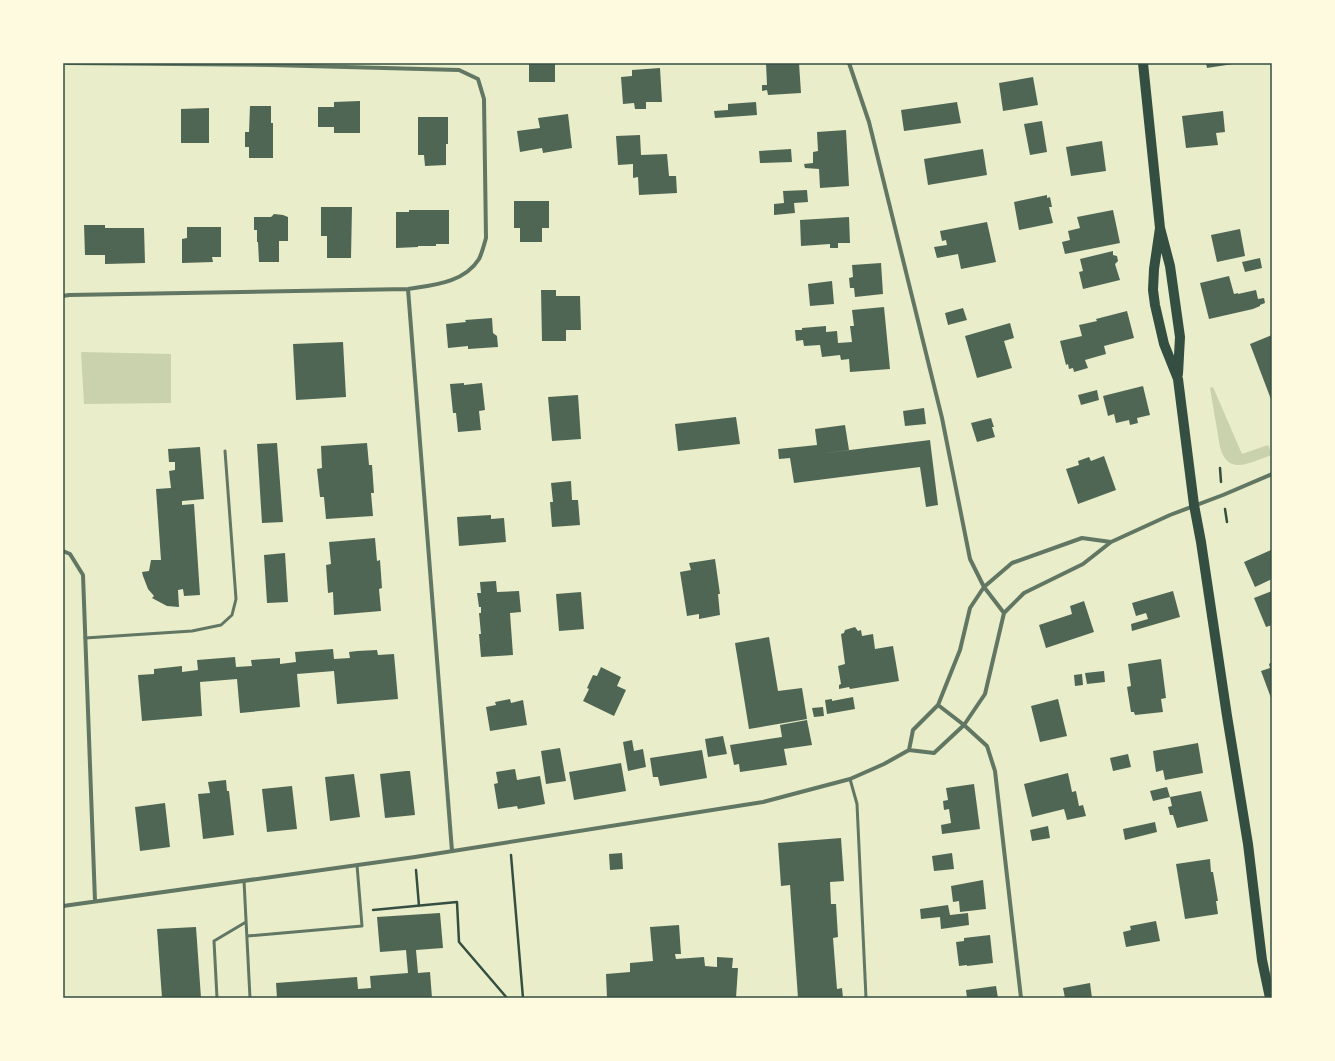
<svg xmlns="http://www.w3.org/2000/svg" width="1335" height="1061" font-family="'Roboto Condensed',sans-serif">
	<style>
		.green { fill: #cad2ad }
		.building { fill: #4f6655 }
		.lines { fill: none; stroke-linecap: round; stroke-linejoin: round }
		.path { stroke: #344e41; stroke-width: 2.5 }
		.service { stroke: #617663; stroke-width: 3 }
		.minor { stroke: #617663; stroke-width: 4 }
		.primary { stroke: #344e41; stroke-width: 10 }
		.neatline { fill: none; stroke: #344e41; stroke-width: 1.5 }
	</style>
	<rect width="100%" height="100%" fill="#e9edc9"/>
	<path class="green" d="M81 352 171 354V403L84 404Z
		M1213 387 1242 454 1268 445 1272 455C1250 462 1228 477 1220 447L1210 388Z"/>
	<path class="building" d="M529 63H555V82H529Z
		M766 63H799L801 93 768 95 767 90 762 91V85H767Z
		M1206 63H1233V64L1207 68Z
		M660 68 662 102H646V109H635L634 103 623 104 621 77 632 76V70Z
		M1033 77 1038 105 1003 111 999 83Z
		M360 101V133H334V127H318V107H334V102Z
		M756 102 757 115 715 118 714 111 728 110V104Z
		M957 102 961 123 904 131 901 110Z
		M250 106H271V123H273V158H249V147H245V132H249Z
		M209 108V143H181V109Z
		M1223 111 1225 132 1216 133 1218 145 1186 148 1182 116Z
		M568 114 572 148 543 153 542 148 520 152 517 131 540 128 538 118Z
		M418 117H448V144H446V165L425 166 424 155H418Z
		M1042 121 1047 152 1030 155 1024 124Z
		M846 130 849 186 820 188 819 169 805 168 804 164 813 163V152L818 151 817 132Z
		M640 135 641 155 667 154 669 176H676L677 193 639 195 638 177 633 178V164L618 165 616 136Z
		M1102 141 1106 171 1071 176 1066 147Z
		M791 149 792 162 760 163 759 151Z
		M983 149 987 175 928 185 924 159Z
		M807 190 808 202 794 203 795 213 774 215V204L784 203 783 191Z
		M1047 195V198L1050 197 1052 207H1049L1053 223 1019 230 1014 202Z
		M514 201H549V228H542V242H520V228H514Z
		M321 207H352L351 258H327V236H321Z
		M409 210H449V244H436V246H418V247L396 248V212H409Z
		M1113 210 1120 243 1065 254 1062 242 1070 240 1068 231 1080 228 1077 217Z
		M274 214 283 215 288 217V241H279V262H259L258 242H257V230H254V217H271Z
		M849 217 850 243H838V248H830V244L801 246 800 220Z
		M987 222 996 262 961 269 958 254 937 258 934 247 947 245 946 240 942 241 940 231Z
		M84 225H105V228H144L145 263 105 264V255H85Z
		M187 227H221V257H212L213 262 182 263V239L187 238Z
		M1240 229 1245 256 1217 262 1211 235Z
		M1113 251V255L1117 256 1118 261 1115 264 1120 280 1083 289 1079 272 1083 271 1080 259Z
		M1260 258 1262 268 1245 272 1242 262Z
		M881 263 883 294 855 297 854 288H850L849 278 853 277 852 265Z
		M1229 276 1234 294 1238 293V294L1256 290 1258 299 1264 298 1265 303 1260 305V306L1253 309 1209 319 1200 283Z
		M832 281 834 304 810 306 808 284Z
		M541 290H556V296H580L581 330H566V341H542Z
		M884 307 890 369 850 372 849 359 841 360 840 355 822 357 820 345 804 346 803 340 796 341 795 330H802V328L826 326V332L837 331 838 343 852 342 850 326H854L852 310Z
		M963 308 967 320 948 325 945 313Z
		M1127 311 1134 338 1104 346 1106 354 1085 360 1088 368 1074 372 1073 368 1069 369 1068 364 1066 365 1060 341 1082 336 1079 325 1097 321 1096 319Z
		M492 318 493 333 497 336 498 347 468 349V346L448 348 446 324 466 322 465 320Z
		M1010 323 1014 338 1004 341 1012 368 977 378 965 336Z
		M1272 335V402L1250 344Z
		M343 342 346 397 296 400 293 344Z
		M464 383V385L482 383 485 410 479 411 481 430 458 432 456 413H453L450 384Z
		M1143 386 1150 415 1137 418 1138 423 1130 425 1129 420 1116 423 1114 414 1108 416 1103 396Z
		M1097 390 1099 400 1081 405 1078 395Z
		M578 395 581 439 552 441 548 397Z
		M924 408 926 424 905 426 903 411Z
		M736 417 740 444 678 451 675 424Z
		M991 418 994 427H992L995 437 977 442 971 423Z
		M845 425 849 450 818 454 930 440 938 505 926 507 920 467 794 483 790 458 779 459 778 449 817 445 815 429Z
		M277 443 283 522 262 523 257 444Z
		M367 443 369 465H372L374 493H371L373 516 326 519 324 497H320L317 469 322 468 321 446Z
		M200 447 204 499 182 501V505L194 504 200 595 184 596 183 589 178 590 179 607 167 606 152 598 154 596 148 589 143 576 142 572 149 571 151 560H161L156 489 171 488 169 471 175 470V462H169L168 449Z
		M1104 456 1116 490 1078 504 1066 469 1079 465 1078 461 1089 457 1091 461Z
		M571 481 572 500H578L580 525 552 527 550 502H553L551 483Z
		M491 515V519L504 518 506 542 459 546 457 517Z
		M375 538 377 561 380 560 382 588 379 589 381 611 334 615 333 592 328 593 326 565 331 564 329 542Z
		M1271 550 1272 579 1255 587 1244 562Z
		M285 553 288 602 267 603 264 555Z
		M715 559 720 594H718L720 615 699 619V614L687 616 680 572 691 570 689 563Z
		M496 581 497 592 519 591 521 612 510 613 513 655 481 657 479 634H481L479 613H481V607H479L477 593H481L480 582Z
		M1173 591 1180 617 1132 631 1131 624 1148 619 1146 613 1136 616 1132 603Z
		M1272 591V625L1266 627 1254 598Z
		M581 592 584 629 559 631 556 594Z
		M1084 601 1094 632 1046 648 1039 625 1072 614 1070 606Z
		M855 627 858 631 861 630 862 636 873 634 875 649 893 646 899 681 850 689 849 687 839 689V685L841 684 838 666 845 664 841 634 844 633 845 630Z
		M769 637 778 691 802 688 807 719 749 729 735 643Z
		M333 649 334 659 350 658 349 652 357 651 377 650 378 655 394 654 398 699 337 704 334 671 297 674 300 707 240 713 237 679 200 682 202 716 142 721 138 675 154 674V669L182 666V672L198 670 197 660 235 657 236 667 252 666 251 660 280 658V664L296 662 295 652Z
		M1161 659 1166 698 1161 699 1163 712 1135 715 1134 712H1131L1127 687 1131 686 1128 664Z
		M1272 662V697L1271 698 1261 671 1270 668 1269 664Z
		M601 667 621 677 617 686 626 690 614 716 583 701 589 689 587 688 593 675 597 676Z
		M1104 671 1105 682 1087 684 1085 673Z
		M1082 674 1083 685 1075 686 1074 675Z
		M853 697 855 709 827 714 825 700 832 699V701Z
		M510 699 511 703 523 700 527 725 490 731 486 707 496 705 495 702Z
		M1058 699 1067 736 1040 742 1031 706Z
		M823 707 824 716 814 717 812 708Z
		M807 720 812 745 784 749 787 765 740 772 739 764 734 765 730 745 782 737 780 725Z
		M723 736 727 754 708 757 705 739Z
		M632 740 634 751 643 749 646 767 628 771 623 742Z
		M1198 743 1203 773 1165 780 1163 770 1156 772 1153 751Z
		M560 748 566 781 546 784 541 751Z
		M702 750 707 778 660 786 658 777H653L650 758Z
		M1128 754 1131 767 1113 771 1110 758Z
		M621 763 626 791 574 800 569 772Z
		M515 769 517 780 540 776 545 804 518 809 517 806 498 809 494 784 498 783 496 772Z
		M406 771H410L415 815 385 818 380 774Z
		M1068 773 1072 792 1076 791 1079 806 1083 805 1086 816 1067 820 1064 809 1032 817 1024 784Z
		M354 774 360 817 330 821 325 777Z
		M226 780 227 791H229L234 835 203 839 198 794 210 793 208 782Z
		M974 784 980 829 942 834 941 825 951 823 949 809 944 810 943 801 948 800 946 788Z
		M292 786 297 829 267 832 262 789Z
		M1167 787 1170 797 1153 801 1150 791Z
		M1201 791 1208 821 1177 828 1173 815H1170L1168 807 1172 806 1170 797Z
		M165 803 170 847 140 851 135 807Z
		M1155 822 1157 832 1125 840 1123 829Z
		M1048 826 1050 838 1032 841 1030 830Z
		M841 838 844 881 830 882 831 904H836L838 937 833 938 837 989 842 988 843 998H798L790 885 781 886 778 843Z
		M622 853 623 869 610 870 609 854Z
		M952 853 954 869 934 871 932 856Z
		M1210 859 1211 872H1213L1218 901H1216L1218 914 1185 919 1176 864Z
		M983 880 986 909 960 912 959 901 953 902 951 886Z
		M948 905 950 915 968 913 969 925 941 929 940 917 921 919 920 909Z
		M440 913 443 948 416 950 418 973 430 972 432 998H277L276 983 357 977 358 989 371 988 370 976 408 973 406 950 380 952 377 917Z
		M1156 921 1160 941 1126 947 1123 932 1131 930 1130 926Z
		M679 925 681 954H675L676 959 704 957 705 966 717 967V957L733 958 732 968H738L736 998H607L606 974 630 972V963L653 961 650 927Z
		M196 927 201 998H162L157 929Z
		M990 935 993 963 967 966V965L959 966 956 942 964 941V938Z
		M1090 983 1092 998H1065L1063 988Z
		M996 986 998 998H967L966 990Z"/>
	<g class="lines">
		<path class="path" d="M1220 468 1221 482
			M1225 509 1227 522
			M511 855 523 998
			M416 870 419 906
			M373 910 457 902 459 942 507 998"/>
		<path class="service" d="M85 638 192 631 221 625 232 615 236 599 225 451
			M850 779 857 804 866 998
			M244 881 250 998
			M247 936 362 926 357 865
			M217 998 214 941 246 922"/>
		<path class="minor" d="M67 63 271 65
			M849 63 869 122 942 418 970 559 984 587 1004 613
			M408 289 452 851
			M63 296 69 295 408 289C433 285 464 283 479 259 482 253 484 245 486 238L484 99 478 79 459 70 271 65V63
			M63 551 70 554 83 575 95 901
			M938 705 964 725 987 746 995 771 1021 998
			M909 750 913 730 938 705 960 650 970 608 984 587 1012 563 1082 538 1111 542
			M63 906 415 857 763 802 850 779 884 764 909 750 934 753 964 725 985 694 1004 613 1024 593 1083 564 1111 542 1170 515 1223 495 1272 474"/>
		<path class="primary" d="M1143 63 1160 228 1170 266 1180 337 1178 374
			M1160 228 1154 269 1153 290 1155 305 1164 344 1178 379 1194 505 1201 542 1227 716 1248 844 1262 960 1270 998"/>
	</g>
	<rect width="1335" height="1061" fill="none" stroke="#fefae0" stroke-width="128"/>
	<rect x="64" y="64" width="1207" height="933" class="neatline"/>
</svg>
